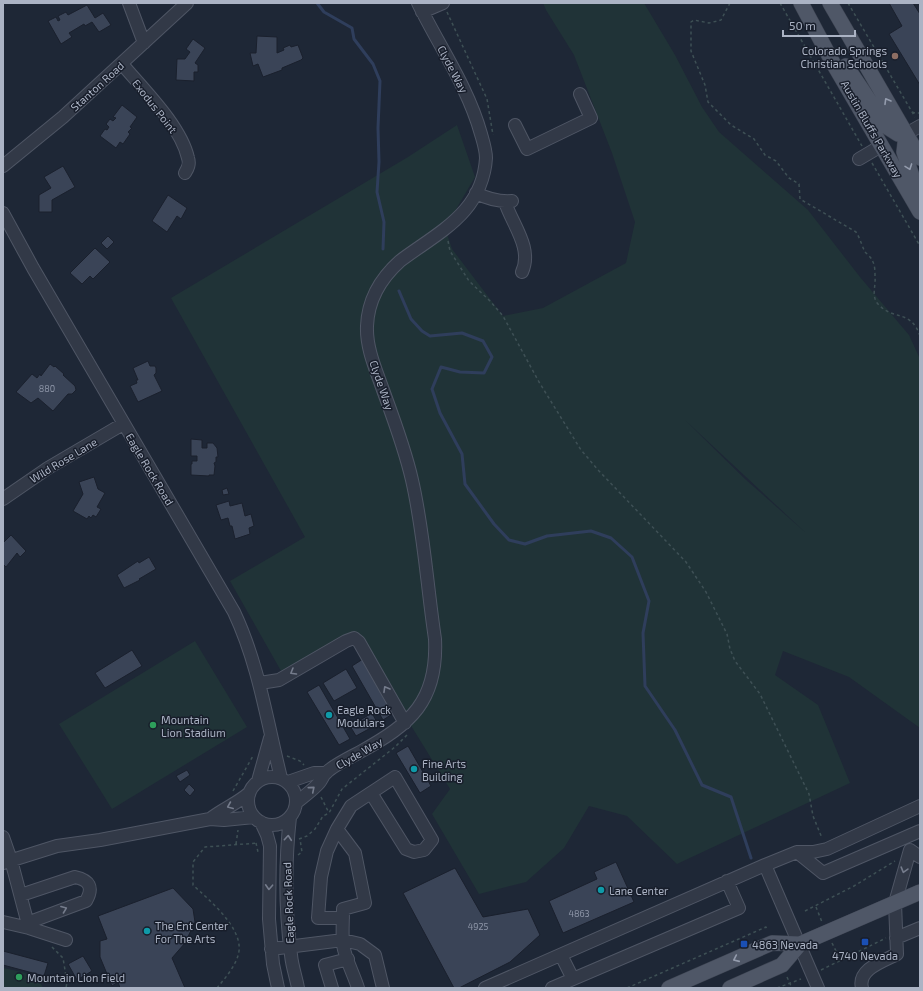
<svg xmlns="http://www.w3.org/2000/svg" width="923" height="991" font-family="'Exo 2',sans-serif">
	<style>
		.green { fill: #203337; fill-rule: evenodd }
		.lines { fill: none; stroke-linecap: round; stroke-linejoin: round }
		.stream { stroke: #2f3e5c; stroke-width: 3 }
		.building { fill: #3a4457; stroke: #1a202d }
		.minor-casing { stroke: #4f5665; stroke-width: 14 }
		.major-casing { stroke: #3b4250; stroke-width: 16 }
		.path { stroke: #3e5055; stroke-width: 1.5; stroke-dasharray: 3 3; stroke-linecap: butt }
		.minor { stroke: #323947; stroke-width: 12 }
		.major { stroke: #4f5767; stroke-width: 15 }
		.oneway { stroke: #949cad }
		.oneway2 { stroke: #757c8c }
		.education-dot { fill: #8d6e63; stroke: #181e2b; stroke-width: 1.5 }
		.culture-dot { fill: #0f9aa8; stroke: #181e2b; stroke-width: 1.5 }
		.leisure-dot { fill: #2e9e5b; stroke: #181e2b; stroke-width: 1.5 }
		.transit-dot { fill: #1a4fb4; stroke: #181e2b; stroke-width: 1.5 }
		.labels { text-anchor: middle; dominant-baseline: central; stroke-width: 3; stroke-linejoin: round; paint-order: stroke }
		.number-label { font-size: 9px; fill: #8f97a9 }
		.poi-label { font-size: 11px; fill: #abb3c4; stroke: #181e2b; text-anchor: start }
		.street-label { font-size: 11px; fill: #abb3c4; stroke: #181e2b }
	</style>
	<rect width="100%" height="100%" fill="#1e2736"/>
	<path class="green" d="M543 3H644L675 55 702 107 719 132 808 210 860 277 909 335 920 359V728L849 677 783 651 775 675 818 705 850 783 677 864 627 816 589 806 564 848 526 882 479 894 432 814 450 789 359 641 285 678 230 581 305 537 171 298 408 157 457 125 475 177 445 228 452 249 503 316 543 308 626 263 635 222 612 153 574 55 546 10ZM685 420 806 533 745 479Z
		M195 641 247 727 112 809 59 724Z
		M3 968C16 971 38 973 43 988H3Z"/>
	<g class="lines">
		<path class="stream" d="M317 3 324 12 352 28 354 39 373 64 380 81 378 128 379 162 377 192 384 222 383 249
			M399 291 411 319 422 331 430 336 462 333 483 341 492 357 484 373 460 372 441 367 432 389 440 413 462 454 465 484 494 524 509 540 525 544 547 536 591 531 611 538 632 557 649 601 643 633 645 686 675 730 702 785 731 797 751 858"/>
	</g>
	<path class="building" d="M889 3H913L920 14V85L889 34 902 26Z
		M87 5 95 18 103 13 111 25 99 32 92 22 85 26 84 24 69 33 72 37 61 44 48 21 56 17 58 21 60 20 58 16 66 12 68 15Z
		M257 36 277 37V53L284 50 283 48 290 45 291 47 298 45 303 58 301 60 282 68V70L263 77 258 64 253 66 250 53H256Z
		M193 39 205 48 195 63 198 65V72H194V81L176 80 177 59H185L190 52 186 49Z
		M122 105 137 117 130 127 132 128 128 132 130 134 123 144 120 142 116 148 100 136 105 129 107 130 109 127 106 124 110 119 113 121 116 118 113 117Z
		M63 166 75 187 52 200V212H39V195L51 188 44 177Z
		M168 195 187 208 181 219 177 216 167 232 152 221Z
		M108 236 114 242 107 249 101 243Z
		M95 248 110 262 93 279 90 276 82 284 70 273Z
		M148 361 150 366H155L156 368V373L154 375 162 391 138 402 130 386 137 383 136 380H138L133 368Z
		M50 364 54 367 55 366 64 374 63 375 75 386 76 390 72 394H68L53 411 38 398 31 403 16 392 32 374 37 378 40 374 41 376Z
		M191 439 202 440V448H207V443H213L217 448 218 457H216V462L214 463 215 466 214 475H209V476L191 475V464H192V461H197V456H191Z
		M94 477 98 489 105 493 97 507 101 509 96 517 93 515 91 518 89 516 87 519 73 511 83 494 79 482Z
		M227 488 229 494 223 495 222 490Z
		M229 501 230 506 242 503 245 516 251 514 254 526 249 528 250 534 235 539 232 526H230L228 518 221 520 216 505Z
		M11 535 26 551 20 557 17 553 6 567 3 564V543Z
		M149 557 156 569 139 579 140 580 124 588 117 575 138 561 139 563Z
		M132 650 142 666 105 688 95 673Z
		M363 659 394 713 383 720 352 666Z
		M346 669 357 688 334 701 323 683Z
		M319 685 350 739 339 745 307 692Z
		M372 713 378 724 356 736 350 726Z
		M408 746 431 786 420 793 396 753Z
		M187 770 190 775 180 782 176 776Z
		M189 784 195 790 190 796 184 790Z
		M616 862 634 902 563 933 549 901 597 879 594 872Z
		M455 868 483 917 528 909 540 935 510 962 459 988H454L403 893Z
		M173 888 193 909 195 922 185 943 172 958 185 988H120L118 982 112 986 100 957V941L107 939 98 916Z
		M3 951 48 963 44 976 3 965Z
		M83 956 92 971 77 980 68 964Z"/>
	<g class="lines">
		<defs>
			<path id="minor" d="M129 3 144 43
				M422 12 443 3
				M122 64C143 89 181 126 188 158 190 164 188 168 185 173
				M515 125 527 149 591 118 580 94
				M906 134 920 126
				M859 159 881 146
				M3 166 63 117 187 3
				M476 193C488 199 499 202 512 201
				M505 202C512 224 533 248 522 272
				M3 213 33 268 234 612C259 665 267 722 281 778
				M3 499 48 468 123 424
				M260 683 279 680 346 641 354 638 359 642 405 723
				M248 801a24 24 0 1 1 48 0a24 24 0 1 1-48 0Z
				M258 781 270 738
				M288 782 314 773H326
				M296 803C303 797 313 790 319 783 322 780 323 775 326 773 332 766 351 757 360 752 411 724 438 701 435 639 427 586 424 532 412 480 405 449 394 420 383 390 376 370 366 348 367 326 368 300 381 278 400 261 421 245 448 230 465 210 477 196 485 177 486 158 486 150 483 141 481 134 468 87 439 46 418 3
				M290 817C285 862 285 909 291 955 292 966 296 977 298 988
				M210 819C223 809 236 804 248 794
				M261 822 267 835 270 846 269 919 273 964 278 988
				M337 829 351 806 357 802 395 777 432 840 424 850 414 852 406 849 371 793
				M3 837 11 860 29 928 3 922
				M797 852 823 873 920 831
				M3 863 57 846 100 840 210 819 224 820 254 817
				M765 865 818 988
				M21 895 75 877C89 880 94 887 86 901L27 923
				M343 918H318L321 877 327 851 337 829 355 853 365 903 343 909C343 921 342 934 343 945 345 958 354 975 358 988
				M29 928 66 940
				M896 938 920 928
				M271 949 343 940 360 944 375 955 383 988
				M561 955 573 979
				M332 988 325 965 348 959
				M485 988 765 865 797 852H813L827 849 920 806
				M552 988 739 908 727 881
				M862 988C857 969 884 961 897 954L895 903 910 850 920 857"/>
			<path id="major" d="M801 3 833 63 920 212
				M830 3 920 158
				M846 66 887 127 898 134H906
				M906 134 904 152 919 197
				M669 988 772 943 800 944
				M730 988 782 965 800 944 920 892"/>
		</defs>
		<use href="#minor" class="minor-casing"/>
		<use href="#major" class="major-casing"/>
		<path class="path" d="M730 3 721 20 709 23 694 20 691 22V51L705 85 708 102 731 125 754 139 765 155 776 161 789 178 799 184 800 199 856 232C860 238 862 246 865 252 868 255 872 258 873 262 875 266 875 272 875 277 876 286 871 296 878 304 893 321 911 309 920 336
			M780 3 862 146
			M848 3 915 117
			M914 4V3
			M447 12 487 99 493 135
			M912 112 915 113H920
			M872 163 920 246
			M448 241 450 251 469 281 490 301 503 316 539 382 581 450 599 471 686 562 706 592 727 634 730 649 735 661 760 694 809 794 813 816 822 838
			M287 756 300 761 304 765
			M233 791 253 756
			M321 797 329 813
			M299 839 307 836 315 829 323 816 329 813 342 789 395 747 407 735
			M256 843 258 852
			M236 844 238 830
			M298 855 302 852 300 839
			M816 907 822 922
			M805 911 854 886 895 861
			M832 943 841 961
			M52 947 63 958 67 982 66 988
			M821 970 886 938
			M787 977 792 988
			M217 988C225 978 237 965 239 951 242 927 209 900 193 885V862L205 847 258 843
			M627 988 766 927 767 931
			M777 988 801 979"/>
		<use href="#minor" class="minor"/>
		<use href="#major" class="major"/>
	</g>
	<defs><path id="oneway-chevron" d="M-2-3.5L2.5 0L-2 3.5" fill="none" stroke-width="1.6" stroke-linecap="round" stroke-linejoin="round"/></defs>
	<g class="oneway">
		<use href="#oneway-chevron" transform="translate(887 101) rotate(-120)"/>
		<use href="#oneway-chevron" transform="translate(909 167) rotate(70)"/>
		<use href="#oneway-chevron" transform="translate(736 959) rotate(156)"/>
	</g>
	<g class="oneway2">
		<use href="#oneway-chevron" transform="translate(293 672) rotate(150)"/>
		<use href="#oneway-chevron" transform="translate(386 689) rotate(-120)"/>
		<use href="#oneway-chevron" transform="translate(312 789) rotate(-40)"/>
		<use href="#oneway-chevron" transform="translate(230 806) rotate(157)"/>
		<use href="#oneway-chevron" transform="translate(288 838) rotate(-85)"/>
		<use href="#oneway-chevron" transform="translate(904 870) rotate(106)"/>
		<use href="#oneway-chevron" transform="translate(269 887) rotate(93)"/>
		<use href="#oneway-chevron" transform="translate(64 909) rotate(-21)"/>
	</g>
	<circle class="education-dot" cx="895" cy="56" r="4"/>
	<g class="culture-dot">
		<circle cx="329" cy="715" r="4"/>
		<circle cx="414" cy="769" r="4"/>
		<circle cx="601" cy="890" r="4"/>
		<circle cx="147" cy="931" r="4"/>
	</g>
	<g class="leisure-dot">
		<circle cx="153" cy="725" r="4"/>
		<circle cx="19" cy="977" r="4"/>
	</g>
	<g class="transit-dot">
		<rect x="861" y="938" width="8" height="8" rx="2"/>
		<rect x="740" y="940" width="8" height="8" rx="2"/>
	</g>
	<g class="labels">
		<g class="number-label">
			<text x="47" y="388">880</text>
			<text x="579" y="913">4863</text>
			<text x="478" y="926">4925</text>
		</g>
		<g class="poi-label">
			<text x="887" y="50" text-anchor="end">Colorado Springs<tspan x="887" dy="13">Christian Schools</tspan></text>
			<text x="337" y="709">Eagle Rock<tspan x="337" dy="13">Modulars</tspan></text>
			<text x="161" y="719">Mountain<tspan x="161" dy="13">Lion Stadium</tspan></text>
			<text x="422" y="763">Fine Arts<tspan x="422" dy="13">Building</tspan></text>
			<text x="609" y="890">Lane Center</text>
			<text x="155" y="925">The Ent Center<tspan x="155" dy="13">For The Arts</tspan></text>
			<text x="752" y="944">4863 Nevada</text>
			<text x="865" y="955" text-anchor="middle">4740 Nevada</text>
			<text x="27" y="977">Mountain Lion Field</text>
		</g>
		<g class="street-label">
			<text transform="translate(453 69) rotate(62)">Clyde Way</text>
			<text transform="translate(97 86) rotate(-42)">Stanton Road</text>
			<text transform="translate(155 106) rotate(52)">Exodus Point</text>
			<text transform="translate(872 129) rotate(60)">Austin Bluffs Parkway</text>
			<text transform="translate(382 385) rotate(71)">Clyde Way</text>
			<text transform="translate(63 460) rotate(-31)">Wild Rose Lane</text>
			<text transform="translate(150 469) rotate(59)">Eagle Rock Road</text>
			<text transform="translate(359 753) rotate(-30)">Clyde Way</text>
			<text transform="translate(288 903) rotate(-92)">Eagle Rock Road</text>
		</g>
	</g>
	<rect width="923" height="991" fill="none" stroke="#abb3c4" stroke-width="8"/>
	<path d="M783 30v6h72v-6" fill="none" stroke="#abb3c4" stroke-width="2"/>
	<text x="789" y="30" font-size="12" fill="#abb3c4" stroke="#181e2b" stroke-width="3" paint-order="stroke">50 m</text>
</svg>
